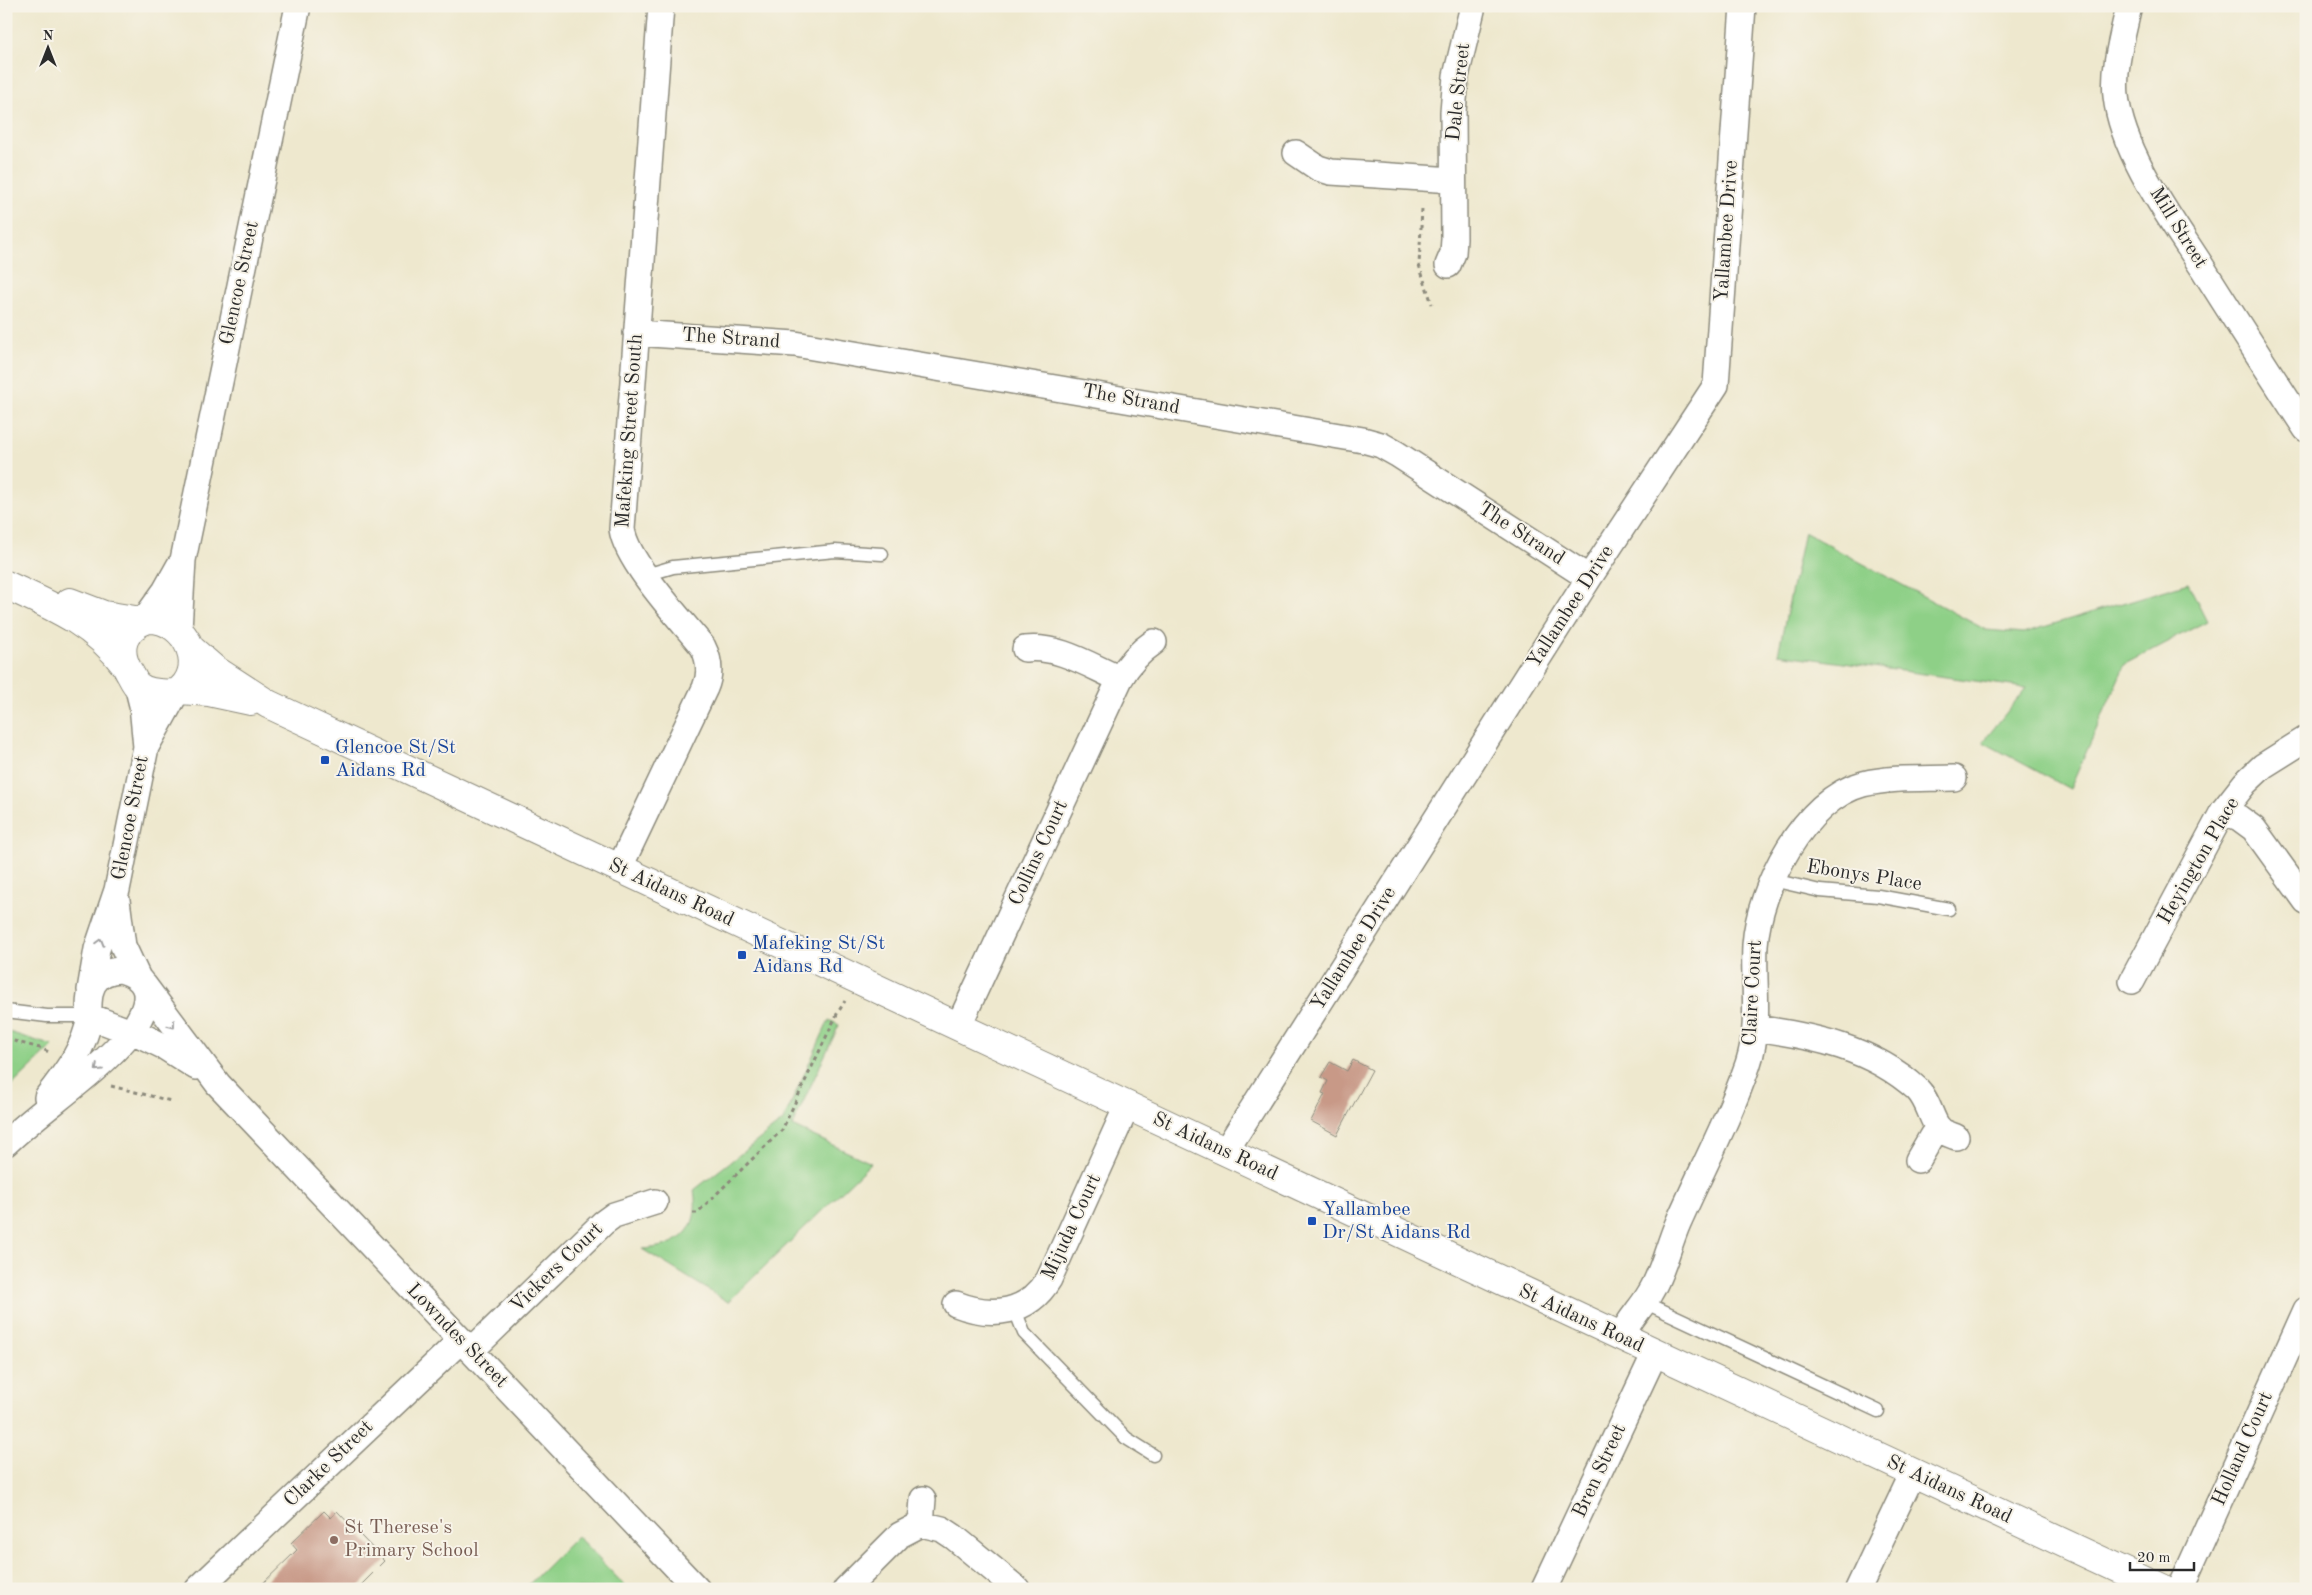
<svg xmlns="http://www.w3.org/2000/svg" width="2312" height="1595" font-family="'Old Standard TT',serif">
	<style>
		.green { fill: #8ed087; stroke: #5c7e59 }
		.building { fill: #c89987 }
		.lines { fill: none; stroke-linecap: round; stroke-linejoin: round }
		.lane-casing { stroke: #8c8a7c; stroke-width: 15 }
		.street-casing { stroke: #8c8a7c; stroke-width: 28 }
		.secondary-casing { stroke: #8c8a7c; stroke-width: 30 }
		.path { stroke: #8c8a7c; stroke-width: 3; stroke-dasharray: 4 4; stroke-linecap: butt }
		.lane { stroke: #fff; stroke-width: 12 }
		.street { stroke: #fff; stroke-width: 25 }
		.secondary { stroke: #fff; stroke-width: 28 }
		.oneway { stroke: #a0a0a0 }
		.transit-dot { fill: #1a4fb4; stroke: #f7f3e8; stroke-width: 2 }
		.education-dot { fill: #8d6e63; stroke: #f7f3e8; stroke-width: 2 }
		.labels { text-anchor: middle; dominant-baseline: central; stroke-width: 4; stroke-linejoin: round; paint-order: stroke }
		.street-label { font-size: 20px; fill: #2b2b2b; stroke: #f7f3e8 }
		.transit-label { font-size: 20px; fill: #164399; stroke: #f7f3e8; text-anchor: start }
		.education-label { font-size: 20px; fill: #785e54; stroke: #f7f3e8; text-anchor: start }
	</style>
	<rect width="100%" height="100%" fill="#f7f3e8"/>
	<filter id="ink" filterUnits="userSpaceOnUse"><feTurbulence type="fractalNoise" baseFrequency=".02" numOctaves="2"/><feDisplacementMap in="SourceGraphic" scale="10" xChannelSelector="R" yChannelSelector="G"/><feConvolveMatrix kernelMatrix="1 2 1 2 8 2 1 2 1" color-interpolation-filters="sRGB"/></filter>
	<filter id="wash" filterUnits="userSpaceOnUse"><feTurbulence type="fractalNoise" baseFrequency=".0096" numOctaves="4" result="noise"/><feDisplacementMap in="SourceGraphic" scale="20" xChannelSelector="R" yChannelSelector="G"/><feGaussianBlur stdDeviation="1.12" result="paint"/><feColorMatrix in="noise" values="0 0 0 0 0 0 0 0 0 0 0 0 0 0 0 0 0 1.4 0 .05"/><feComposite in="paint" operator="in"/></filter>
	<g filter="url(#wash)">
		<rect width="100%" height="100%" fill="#eee8ce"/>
		<path class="green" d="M1804 532 1986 630 2024 633 2188 583 2207 621 2125 664 2070 789 1983 742 2026 688 1778 654Z
			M829 1020 839 1025 792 1126 871 1163 728 1302 642 1249C679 1247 701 1231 694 1190L783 1121Z
			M6 1031 53 1046 6 1091Z
			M577 1536 628 1589H524Z"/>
		<g id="blocks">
			<path class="building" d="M1353 1060 1372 1070 1337 1135 1311 1121 1325 1094 1322 1093 1328 1081 1321 1077 1330 1062 1347 1071Z
				M324 1511 331 1518 337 1511 385 1561 357 1589H257L297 1550 291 1543Z"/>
		</g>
	</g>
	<g filter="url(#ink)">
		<use href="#blocks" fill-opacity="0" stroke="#8c8a7c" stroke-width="1"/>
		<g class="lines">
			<defs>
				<path id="lane" d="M646 575 673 567 835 551 882 554
					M1773 880 1820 891 1878 896 1949 909
					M6 1011 47 1016H89
					M1644 1302 1878 1411
					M1015 1310 1024 1333 1126 1438 1153 1455"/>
				<path id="street" d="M2129 6C2123 35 2113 66 2116 96 2122 153 2171 219 2202 267 2236 321 2271 375 2306 429
					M1296 153 1318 168 1331 172 1453 180
					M1448 265 1453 253 1454 239 1453 112 1456 76 1473 6
					M636 333 795 344 1363 440 1381 445 1397 454 1589 578
					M144 620 165 591 179 566
					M179 629 183 560 298 6
					M1025 649C1059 645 1090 666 1120 679
					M137 685 142 705 146 747
					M2223 811 2239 818 2254 829 2306 901
					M619 869 705 688C711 674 710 661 703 647 681 620 626 561 622 529L661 6
					M117 900 123 946 138 978
					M120 970C158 980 148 1008 131 1032L89 1016C88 991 91 972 120 970Z
					M2132 981 2223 811 2245 783 2263 766 2306 739
					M144 985 218 1084 697 1589
					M90 990 97 949 117 890 146 747 176 693
					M958 1027 1120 679C1129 663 1139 652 1154 642
					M1755 1028C1813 1036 1872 1048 1917 1089 1929 1101 1930 1117 1939 1129 1944 1133 1951 1135 1956 1137
					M132 1031 163 1046 196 1067
					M47 1097C66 1072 84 1050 90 1017
					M6 1143C47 1104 95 1076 131 1032
					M1225 1152 1589 578 1716 385 1743 6
					M1918 1160 1932 1136 1939 1128
					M956 1304C992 1318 1028 1314 1049 1279L1127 1106
					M1621 1337C1629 1319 1641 1309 1650 1293 1663 1272 1668 1246 1678 1223 1701 1171 1729 1119 1748 1064 1761 1025 1753 985 1755 945 1759 888 1804 799 1863 784 1892 777 1924 779 1954 778
					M471 1351 603 1223 614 1215 655 1202
					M921 1524 923 1499
					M198 1589 461 1340
					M846 1589 900 1535 921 1524 942 1529 954 1537 1017 1589
					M1544 1589 1655 1353
					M1858 1589 1913 1473
					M2180 1589 2306 1310"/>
				<path id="secondary" d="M6 585C52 606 94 623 125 665
					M70 602 104 615 141 621
					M148 619C188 618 210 671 176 693 163 694 148 694 138 686 134 683 132 676 129 672 116 650 122 628 148 619Z
					M191 649 214 669 268 704 2162 1589
					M180 690 209 692 251 701"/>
			</defs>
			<use href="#lane" class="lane-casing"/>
			<use href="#street" class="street-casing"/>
			<use href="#secondary" class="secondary-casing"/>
			<path class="path" d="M1422 209 1419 265 1432 304
				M6 1039 40 1048 51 1053
				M111 1086 171 1101
				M693 1213H697L782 1130 837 1014 845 1001"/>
			<use href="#lane" class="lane"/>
			<use href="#street" class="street"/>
			<use href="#secondary" class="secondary"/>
		</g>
		<defs><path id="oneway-chevron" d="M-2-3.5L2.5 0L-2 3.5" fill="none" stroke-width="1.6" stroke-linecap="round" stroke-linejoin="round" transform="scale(1.25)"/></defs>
		<g class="oneway">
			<use href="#oneway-chevron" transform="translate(100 942) rotate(-74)"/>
			<use href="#oneway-chevron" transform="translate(172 1025) rotate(52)"/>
			<use href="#oneway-chevron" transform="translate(98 1068) rotate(136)"/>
		</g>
	</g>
	<g class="transit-dot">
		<rect x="320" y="755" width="10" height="10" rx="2.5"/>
		<rect x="737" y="950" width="10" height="10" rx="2.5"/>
		<rect x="1307" y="1216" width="10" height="10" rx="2.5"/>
	</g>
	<circle class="education-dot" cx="334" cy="1540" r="5"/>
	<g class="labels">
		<g class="street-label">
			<text transform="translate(1459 92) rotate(-84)">Dale Street</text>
			<text transform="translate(2178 228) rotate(58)">Mill Street</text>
			<text transform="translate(1727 231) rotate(-86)">Yallambee Drive</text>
			<text transform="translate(240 283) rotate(-78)">Glencoe Street</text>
			<text transform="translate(731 339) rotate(4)">The Strand</text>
			<text transform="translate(1131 400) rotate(10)">The Strand</text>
			<text transform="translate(630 431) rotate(-86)">Mafeking Street South</text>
			<text transform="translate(1521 534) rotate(33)">The Strand</text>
			<text transform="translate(1571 607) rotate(-57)">Yallambee Drive</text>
			<text transform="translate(131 818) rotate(-79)">Glencoe Street</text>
			<text transform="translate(1039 853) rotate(-65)">Collins Court</text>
			<text transform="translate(2199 861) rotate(-60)">Heyington Place</text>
			<text transform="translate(1864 876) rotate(9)">Ebonys Place</text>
			<text transform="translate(671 893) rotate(25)">St Aidans Road</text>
			<text transform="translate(1354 949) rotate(-58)">Yallambee Drive</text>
			<text transform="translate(1753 993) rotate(-87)">Claire Court</text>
			<text transform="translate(1215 1147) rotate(25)">St Aidans Road</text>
			<text transform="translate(1072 1227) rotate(-65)">Mijuda Court</text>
			<text transform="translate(557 1268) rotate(-44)">Vickers Court</text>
			<text transform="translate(1581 1319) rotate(25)">St Aidans Road</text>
			<text transform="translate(457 1336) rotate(46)">Lowndes Street</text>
			<text transform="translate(2243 1449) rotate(-66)">Holland Court</text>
			<text transform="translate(329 1464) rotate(-44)">Clarke Street</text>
			<text transform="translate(1600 1471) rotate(-65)">Bren Street</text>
			<text transform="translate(1949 1490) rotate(25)">St Aidans Road</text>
		</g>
		<g class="transit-label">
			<text x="335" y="748">Glencoe St/St<tspan x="335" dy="23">Aidans Rd</tspan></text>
			<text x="752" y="944">Mafeking St/St<tspan x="752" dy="23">Aidans Rd</tspan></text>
			<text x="1322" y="1210">Yallambee<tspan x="1322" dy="23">Dr/St Aidans Rd</tspan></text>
		</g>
		<g class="education-label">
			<text x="344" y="1528">St Therese's<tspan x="344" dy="23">Primary School</tspan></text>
		</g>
	</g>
	<rect width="2312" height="1595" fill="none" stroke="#f7f3e8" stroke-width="25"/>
	<g transform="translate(48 48)" stroke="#f7f3e8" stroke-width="4" paint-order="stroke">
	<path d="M0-4L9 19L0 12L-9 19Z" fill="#2b2b2b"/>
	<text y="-8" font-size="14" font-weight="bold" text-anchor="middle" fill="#2b2b2b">N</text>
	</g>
	<path d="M2130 1562v8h64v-8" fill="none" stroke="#2b2b2b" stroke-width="2.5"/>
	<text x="2137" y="1562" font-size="15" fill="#2b2b2b" stroke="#f7f3e8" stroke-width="4" paint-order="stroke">20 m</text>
</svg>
